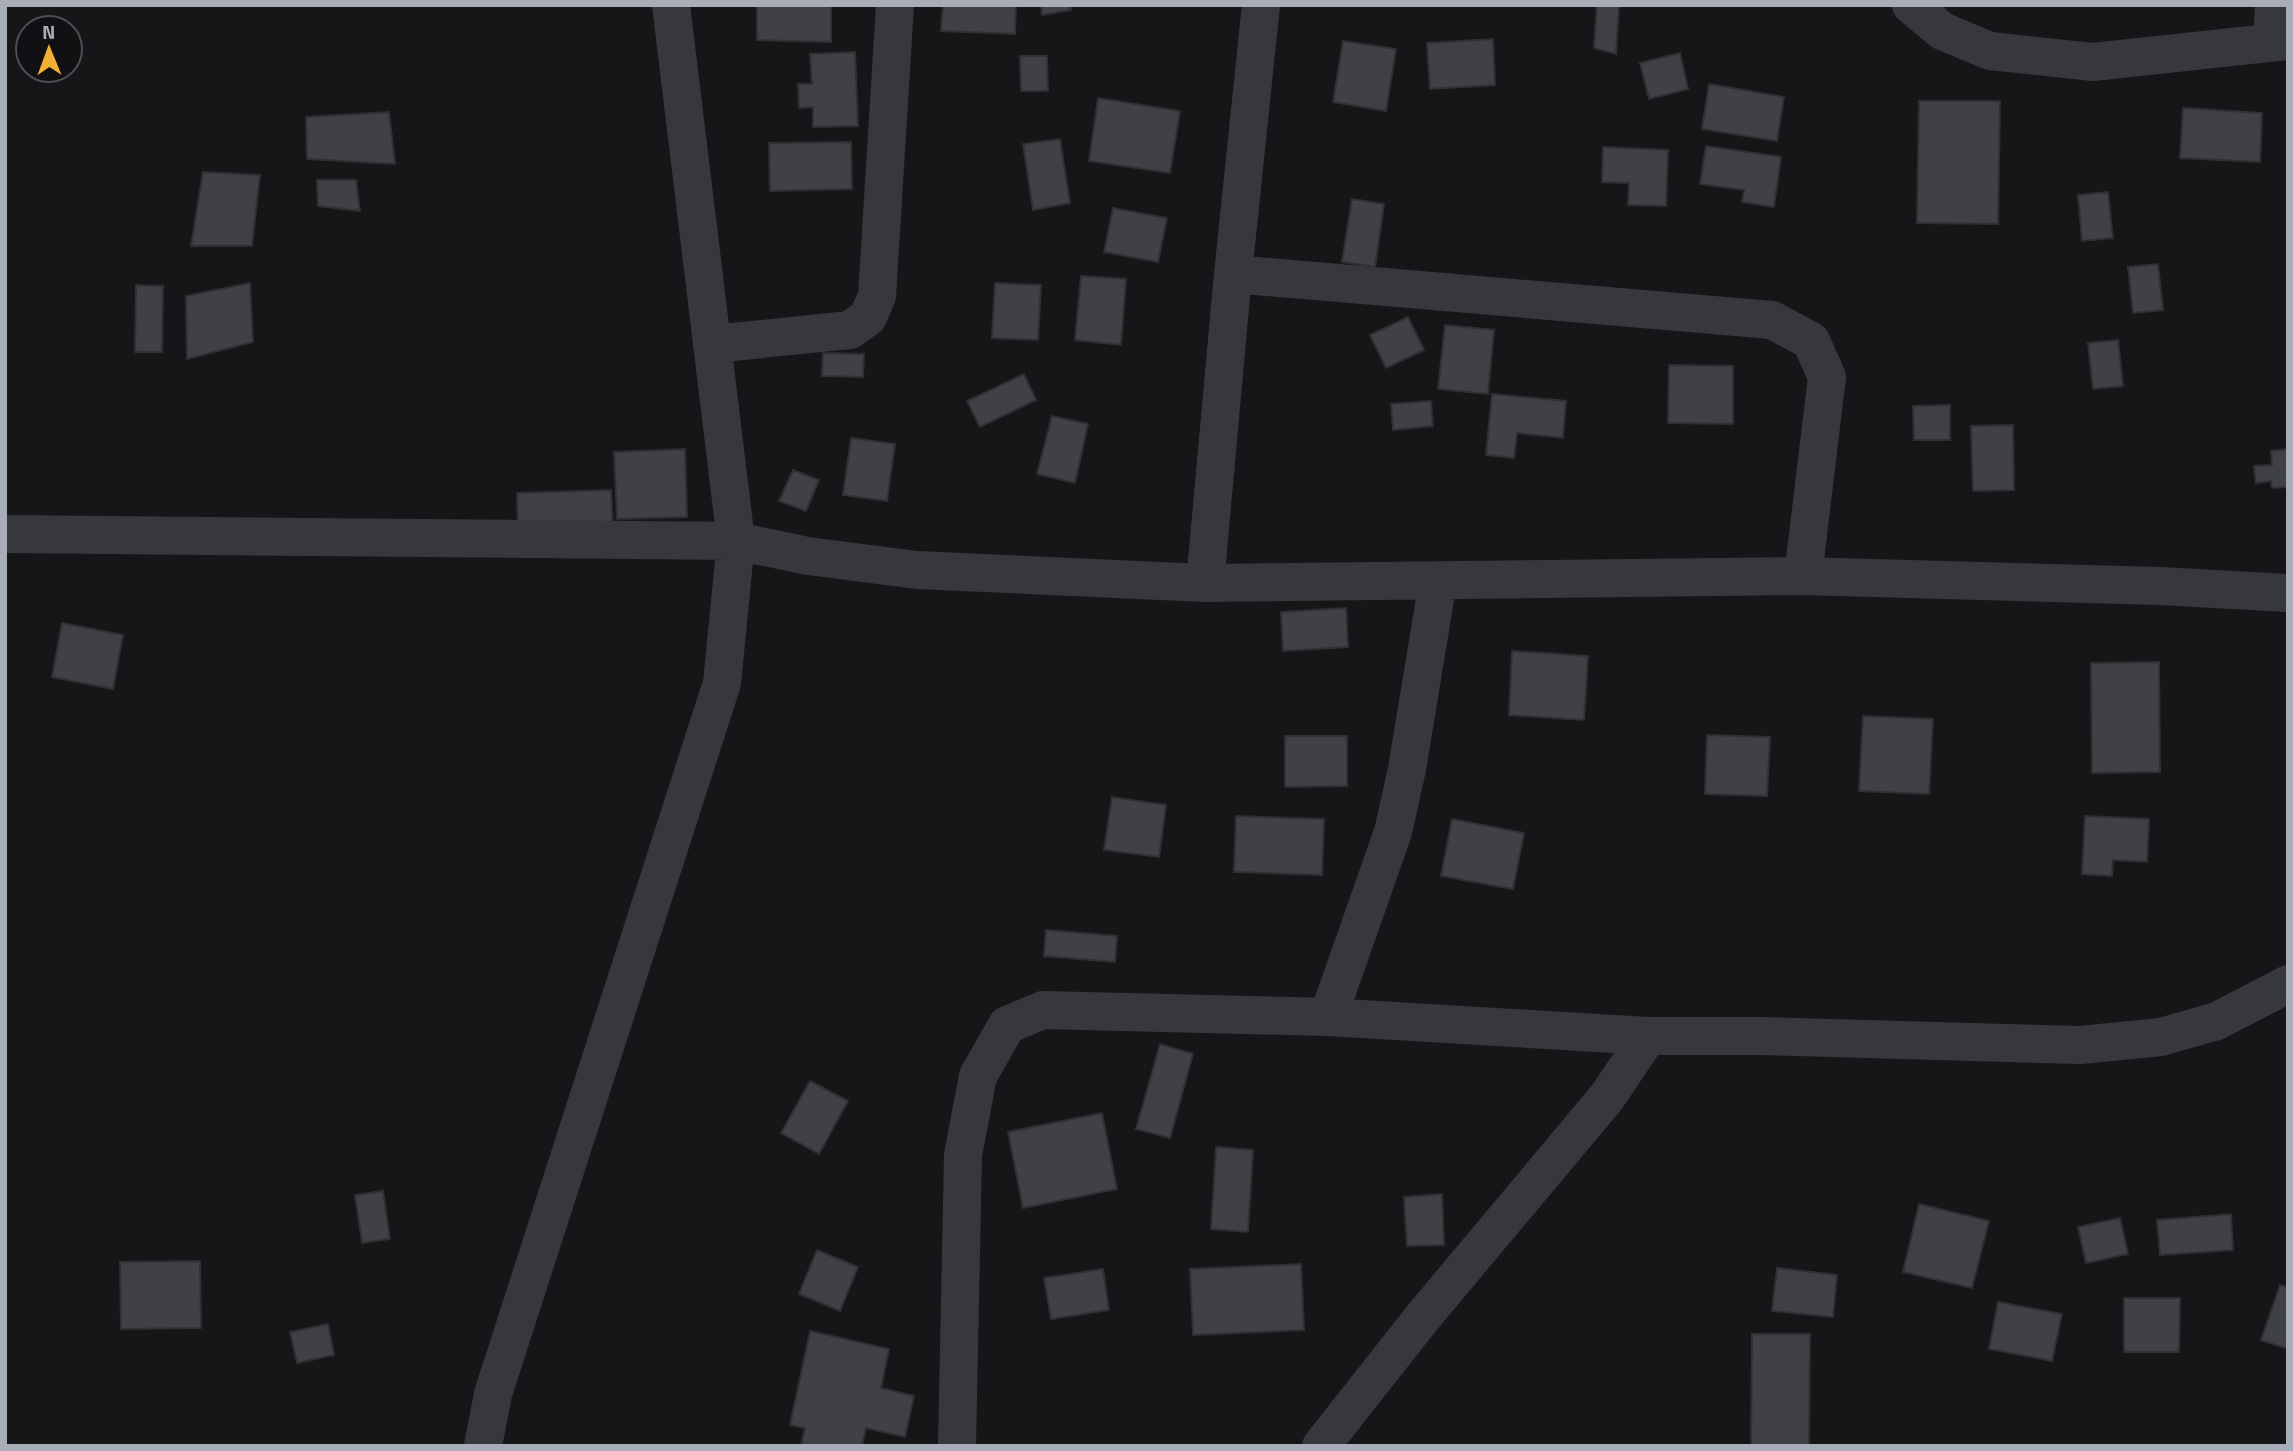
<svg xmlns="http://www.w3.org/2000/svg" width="2293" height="1451" font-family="'Titillium Web',sans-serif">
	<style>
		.building { fill: #404145; stroke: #303034; stroke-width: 2 }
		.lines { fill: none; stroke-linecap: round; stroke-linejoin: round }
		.minor { stroke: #37383d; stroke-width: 38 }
	</style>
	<rect width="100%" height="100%" fill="#161618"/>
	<path class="building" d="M757 5H831V42L757 40Z
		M943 5H1016L1015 34 941 31Z
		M1041 5H1070L1071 10 1042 15Z
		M1597 5H1619L1616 54 1594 48Z
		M1493 39 1495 85 1430 89 1427 43Z
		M1343 41 1396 49 1386 111 1333 102Z
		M855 52 858 126 813 127V107L799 108 798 84H812L810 54Z
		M1680 53 1688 89 1649 99 1640 63Z
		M1020 56H1047L1048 91H1021Z
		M1709 84 1784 97 1777 141 1702 129Z
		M1098 98 1180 111 1170 173 1089 161Z
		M1919 101H2000L1998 224 1917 223Z
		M2183 108 2262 113 2260 162 2180 158Z
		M389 112 395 164 307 159 306 117Z
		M1060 139 1070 203 1033 210 1023 144Z
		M851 142 852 189 770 191 769 143Z
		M1706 146 1781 157 1774 207 1742 202 1744 190 1700 184Z
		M1603 147 1668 150 1666 206 1628 205 1629 183 1602 182Z
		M203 172 260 175 252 246H191Z
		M317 180H356L360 211 318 206Z
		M2108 192 2113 238 2082 241 2078 195Z
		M1352 199 1384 204 1375 267 1342 262Z
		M1113 208 1167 218 1158 262 1104 252Z
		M2158 264 2163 310 2133 313 2128 267Z
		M1081 276 1126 279 1121 345 1075 340Z
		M250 283 253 342 187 359 186 296Z
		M995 283 1041 285 1038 340 992 338Z
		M136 285 163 286 162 352H135Z
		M1408 317 1424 350 1386 368 1370 335Z
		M1445 325 1494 330 1488 394 1438 389Z
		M2118 340 2123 386 2093 389 2088 343Z
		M823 353 864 354 863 377 822 376Z
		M1669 365 1733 366V424L1668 423Z
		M1024 374 1036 400 980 427 967 401Z
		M1492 394 1566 401 1563 438 1517 433 1514 458 1486 455Z
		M1431 401 1433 426 1393 430 1391 404Z
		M1950 405V440H1914L1913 406Z
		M1052 416 1088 424 1075 483 1037 474Z
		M2013 425 2014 490 1973 491 1971 426Z
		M851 438 895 444 887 501 843 495Z
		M685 449 687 517 617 519 614 452Z
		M2288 449V487L2272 488 2271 481 2256 483 2254 466 2272 465 2271 451Z
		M793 470 819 480 806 511 779 501Z
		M611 490 613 530 518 533 517 493Z
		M1346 608 1348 647 1283 651 1281 612Z
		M62 623 123 635 113 689 52 677Z
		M1512 651 1588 656 1584 720 1509 715Z
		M2159 662 2160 772 2092 773 2091 663Z
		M1863 716 1933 719 1929 794 1859 791Z
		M1707 735 1770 737 1767 796 1705 794Z
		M1285 736H1347V786L1285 787Z
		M1112 797 1166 805 1159 857 1104 850Z
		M1236 816 1324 819 1322 875 1234 872Z
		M2085 816 2149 819 2147 862 2113 860 2112 876 2082 874Z
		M1452 819 1524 833 1513 889 1441 876Z
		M1046 930 1117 936 1115 962 1044 956Z
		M1160 1044 1193 1054 1170 1138 1136 1129Z
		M810 1081 848 1101 819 1154 781 1133Z
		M1102 1113 1117 1189 1023 1208 1008 1132Z
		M1216 1147 1253 1150 1248 1232 1211 1229Z
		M383 1191 390 1239 362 1243 355 1195Z
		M1442 1194 1444 1245 1407 1246 1404 1197Z
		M1919 1204 1989 1221 1972 1288 1903 1272Z
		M2231 1214 2233 1250 2160 1255 2157 1220Z
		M2120 1218 2128 1254 2086 1263 2078 1227Z
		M817 1250 858 1267 840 1311 799 1294Z
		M200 1261 201 1328 121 1329 120 1262Z
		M1301 1264 1304 1330 1193 1335 1190 1269Z
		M1777 1268 1837 1275 1833 1317 1772 1311Z
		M1103 1269 1109 1310 1051 1319 1044 1278Z
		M2280 1285 2288 1287V1349L2261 1340Z
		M2124 1298H2180L2179 1352H2124Z
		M1998 1302 2062 1314 2052 1361 1989 1349Z
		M328 1324 334 1355 297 1363 290 1332Z
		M810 1331 889 1349 881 1388 914 1396 905 1437 866 1428 862 1446H801L805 1428 790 1425Z
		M1752 1334H1810L1809 1446H1751Z"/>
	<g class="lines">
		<path class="minor" d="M1911 5 1942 31 1990 51 2093 62 2288 41
			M2272 42 2274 5
			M1233 274 1772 320 1811 341 1827 377 1803 576
			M713 344 850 330 868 317 877 296 895 5
			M5 534 736 541 808 556 917 570 1205 583 1803 576 2160 586 2288 593
			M1205 583 1233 274 1261 5
			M1328 1017 1393 832 1407 769 1438 581
			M483 1446 493 1394 722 683 736 541 671 5
			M957 1446 963 1155 978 1076 1007 1025 1043 1010 1328 1017 1648 1036H1762L2080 1045 2161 1037 2217 1021 2288 984
			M1321 1446 1422 1318 1607 1097 1648 1036"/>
	</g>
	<rect width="2293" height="1451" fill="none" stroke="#a8adb8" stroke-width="14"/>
	<g transform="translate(49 49) rotate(359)"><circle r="33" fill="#111113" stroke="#4d4f55" stroke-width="2"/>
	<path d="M0-5L12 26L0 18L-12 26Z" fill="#f2b134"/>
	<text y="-10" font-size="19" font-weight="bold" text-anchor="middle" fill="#a8adb8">N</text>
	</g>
</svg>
